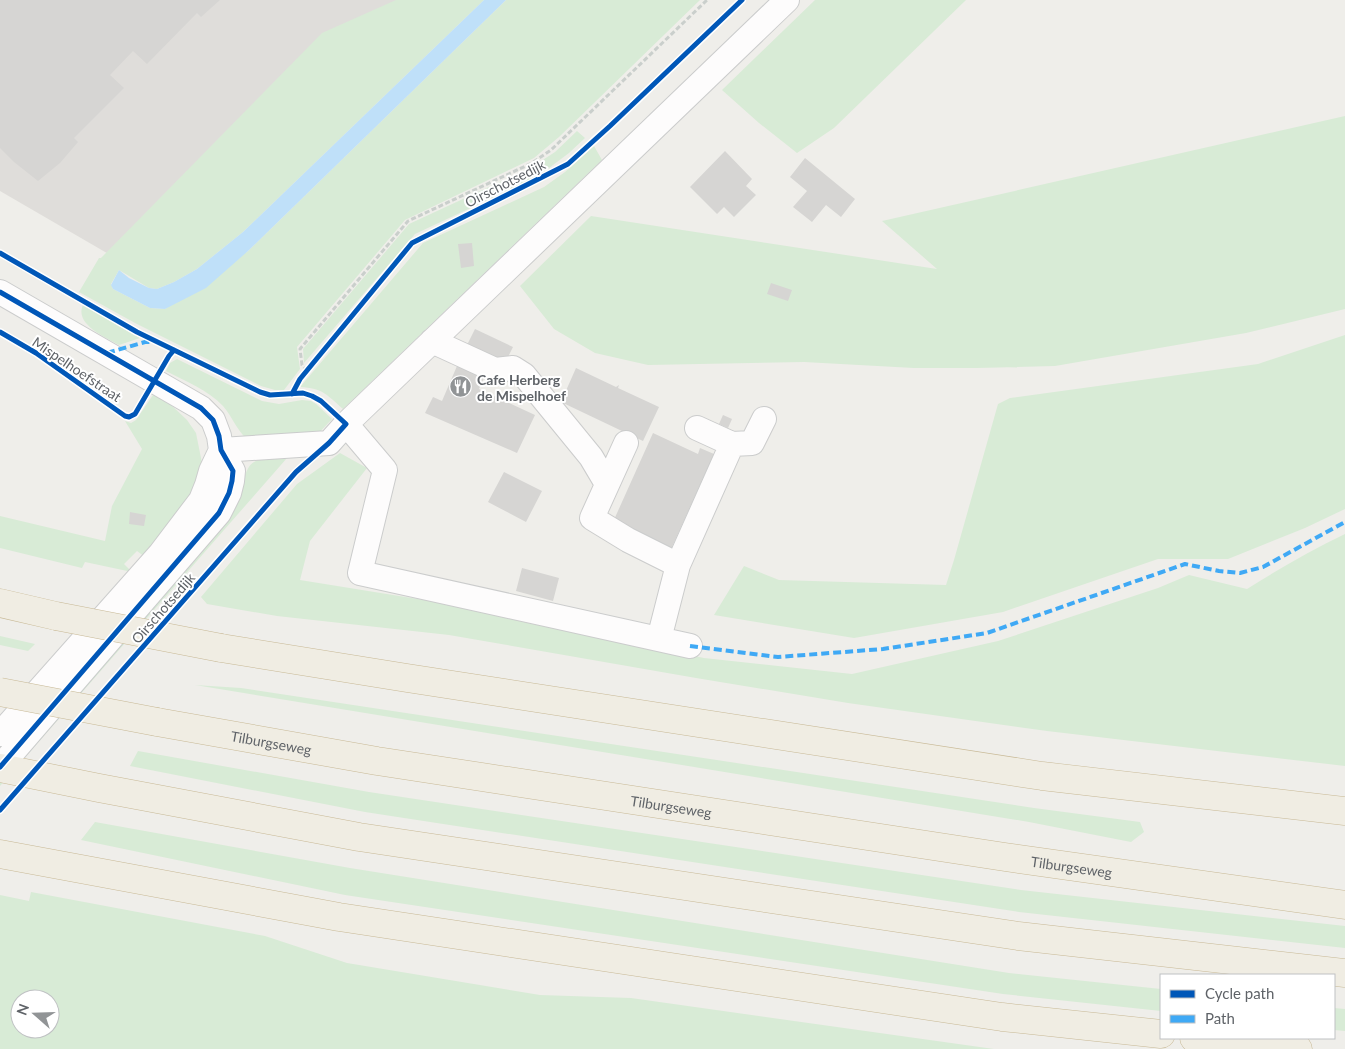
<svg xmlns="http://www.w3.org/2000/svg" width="1345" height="1049" font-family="Lato,sans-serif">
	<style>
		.industrial { fill: #dfddda }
		.green { fill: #d8ebd6; fill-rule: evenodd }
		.water { fill: #bfe0f9 }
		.building { fill: #d6d5d3 }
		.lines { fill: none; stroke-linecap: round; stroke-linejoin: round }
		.minor-casing { stroke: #cbcccc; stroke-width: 26 }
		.highway-casing { stroke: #c8b996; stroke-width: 29 }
		.path { stroke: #cacfcc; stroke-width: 3; stroke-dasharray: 5 2.5; stroke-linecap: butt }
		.minor { stroke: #fdfcfc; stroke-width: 24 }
		.highway { stroke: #f0ede3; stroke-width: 28 }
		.highway-bridge-casing { stroke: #c8b996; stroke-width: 29; stroke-linecap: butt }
		.highway-bridge { stroke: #f0ede3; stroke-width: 28 }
		.quiet { stroke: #3fa9f5; stroke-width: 4; stroke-dasharray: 8 4; stroke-linecap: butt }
		.cycleway-casing { stroke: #fff; stroke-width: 8 }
		.cycleway { stroke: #0057b8; stroke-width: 5 }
		.labels { text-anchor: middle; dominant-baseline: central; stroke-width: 4; stroke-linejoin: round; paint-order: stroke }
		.street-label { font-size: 14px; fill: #5f6368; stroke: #fff }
		.poi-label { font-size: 14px; font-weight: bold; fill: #5f6368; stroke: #fff; text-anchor: start }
	</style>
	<rect width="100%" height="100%" fill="#efeeea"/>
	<path class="industrial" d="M0 0H425L143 274 0 191Z"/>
	<path class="green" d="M396 0H484L243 232 197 269 174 282 157 289 149 288 119 270 111 284 113 289 150 308 165 309 248 251 506 0H700L559 137 534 158 405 220 297 347 300 369 284 390H275L261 386 135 323 79 292 99 258H101L322 33Z
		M815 0H966L834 128 797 153 759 123 722 90Z
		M1345 116V309L1246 333 1055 366 977 368H914L804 362 648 365 595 353 554 329 520 286 591 216 937 269 882 221Z
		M577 131 585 138 569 153 537 177 415 234 304 363 303 349 409 224 532 167 555 152Z
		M594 146 602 160 343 409C327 395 323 388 300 387L423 243 544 187 565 172Z
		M83 305 140 338 119 345C105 337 74 324 83 305Z
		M1345 335V509L1305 528 1228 559H1158L1003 612 854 638 714 615 744 566 779 580 946 585 954 560 998 404 1010 398 1258 364Z
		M177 359 262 401 279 404 302 400 311 401 316 404 332 419 318 434 246 438C236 429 232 416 223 406 208 390 185 381 166 371L170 363Z
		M153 395 170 404 187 420 196 433 202 463 195 495 145 557 137 551 124 564 132 572 85 562 82 568 0 548V516L105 541 112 506 142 449 125 421 131 423 136 420Z
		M340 453 367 468 310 541 300 580 455 605 704 658 852 674 998 641 1158 588 1189 575 1247 589C1279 569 1311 550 1345 534V766L1047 731 848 703 696 678 449 635 277 616 207 604 201 597 297 484Z
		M287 458 0 786V776L240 493C249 457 251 459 287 458Z
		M0 636 35 644 28 651 0 645Z
		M195 685 241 688 1034 808 1140 822 1144 832 1131 842 1029 822Z
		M138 751 369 792 1021 890 1345 926V948L1019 912 365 812 130 766Z
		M95 822 350 868 1009 973 1161 989V1011L1003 994 345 895 81 840Z
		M31 892 265 936 347 963 540 995 631 998 994 1049H0V895L29 901ZM20 999H50V1029H20Z
		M1334 1008 1345 1009V1031L1334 1030Z"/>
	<path class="water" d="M484 0H506L248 251 206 288 165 309 150 308 113 289 111 285 119 270 129 278 149 288 157 289 174 282 197 269 243 232Z"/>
	<path class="building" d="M0 0H220L201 17 197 13 147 64 133 51 110 75 124 88 74 138 78 142 60 163 38 181 14 162 0 148Z
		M725 151 752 179 746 186 756 195 734 217 724 207 717 214 690 187Z
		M805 158 855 199 841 217 826 205 812 222 793 207 807 191 790 177Z
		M472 243 474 266 461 268 458 244Z
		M771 283 792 290 788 301 767 294Z
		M475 329 513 347 505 363 467 345Z
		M457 366 484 378 479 389 535 415 517 453 425 413 433 397 442 401Z
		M576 368 616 387 619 385 618 388 659 407 643 441 561 402Z
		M723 415 732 419 728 428 719 424Z
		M653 433 698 454 700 448 714 454 671 549 613 522Z
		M504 472 542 491 526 522 488 502Z
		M130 512 146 515 144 526 129 524Z
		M522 568 559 578 553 601 516 591Z"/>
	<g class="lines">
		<defs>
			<path id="minor" d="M0 292 201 408 213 420 219 436 221 450 233 471 232 481 229 493 219 513 0 767
				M432 341 495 370 513 368 524 375 591 457 607 484
				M346 424 385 470 360 573 690 646
				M697 428 732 444
				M626 443 592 518 628 540 678 565
				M221 450 329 443 346 424 787 0
				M659 639 678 565 732 444 752 443 764 419
				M0 734 160 554 201 500 207 485 211 471 221 450"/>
			<g id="highway">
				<path d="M0 603 56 616"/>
				<path d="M221 648 407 678 1042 776 1345 811"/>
				<path id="s1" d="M157 722 377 761 1005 857 1345 905"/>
				<path d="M0 768 99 788 359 837 1018 936 1345 973"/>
				<path d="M0 854 339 917 1002 1017 1161 1034"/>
				<path d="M1194 1038 1298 1049"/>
			</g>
		</defs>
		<use href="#minor" class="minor-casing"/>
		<use href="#highway" class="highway-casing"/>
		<path class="path" d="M307 371 302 365 300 349 408 221 532 163 551 150 707 0"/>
		<use href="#minor" class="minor"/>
		<use href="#highway" class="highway"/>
		<defs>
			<path id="highway-bridge" d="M56 616 221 648
				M0 692 157 722"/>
		</defs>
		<use href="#highway-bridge" class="highway-bridge-casing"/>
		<use href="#highway-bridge" class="highway-bridge"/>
		<path class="quiet" d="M107 353 145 342H154
			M690 646 778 657 883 649 987 633 1185 564 1219 571 1240 573 1263 567 1345 522"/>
		<defs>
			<path id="cycleway" d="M0 253 137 332 260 392 270 395 303 393 312 396 321 401 346 424 329 443 296 472 0 810
				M0 292 201 408 213 420 219 436 221 450 233 471 232 481 229 493 219 513 0 767
				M0 332 36 353 125 416 129 417 135 414 169 356 174 350
				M292 394 300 379 412 243 568 164 610 126 742 0"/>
		</defs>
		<use href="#cycleway" class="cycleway-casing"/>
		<use href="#cycleway" class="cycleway"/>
	</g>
	<defs>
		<symbol id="restaurant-disc" viewBox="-11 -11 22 22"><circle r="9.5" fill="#919496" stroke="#fff"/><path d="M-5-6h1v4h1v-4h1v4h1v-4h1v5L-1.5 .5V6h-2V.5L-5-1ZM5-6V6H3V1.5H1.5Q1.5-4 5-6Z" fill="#fff"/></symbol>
	</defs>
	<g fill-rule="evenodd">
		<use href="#restaurant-disc" x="448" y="374" width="25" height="25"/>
	</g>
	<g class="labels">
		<g class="street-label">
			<text transform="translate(505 183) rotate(-27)">Oirschotsedijk</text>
			<text transform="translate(77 369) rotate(34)">Mispelhoefstraat</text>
			<text transform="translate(163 608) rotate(-49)">Oirschotsedijk</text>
			<text stroke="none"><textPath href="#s1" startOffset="116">Tilburgseweg</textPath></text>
			<text stroke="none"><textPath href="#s1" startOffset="521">Tilburgseweg</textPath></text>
			<text stroke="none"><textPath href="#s1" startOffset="926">Tilburgseweg</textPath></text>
		</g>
		<g class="poi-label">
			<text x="477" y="379">Cafe Herberg<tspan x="477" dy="16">de Mispelhoef</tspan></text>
		</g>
	</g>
	<rect x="1160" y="974" width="175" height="65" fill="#ffffff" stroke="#bfc1c3"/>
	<rect x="1170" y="990" width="25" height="8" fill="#0057b8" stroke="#bfc1c3"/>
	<text x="1205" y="999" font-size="15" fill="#5f6368">Cycle path</text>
	<rect x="1170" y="1015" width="25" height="8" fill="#3fa9f5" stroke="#bfc1c3"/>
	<text x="1205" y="1024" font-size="15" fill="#5f6368">Path</text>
	<g transform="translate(35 1014) rotate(290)"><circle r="24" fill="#ffffff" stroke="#bfc1c3"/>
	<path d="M0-4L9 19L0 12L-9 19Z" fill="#919496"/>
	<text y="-8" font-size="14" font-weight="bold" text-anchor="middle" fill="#5f6368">N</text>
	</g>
</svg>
